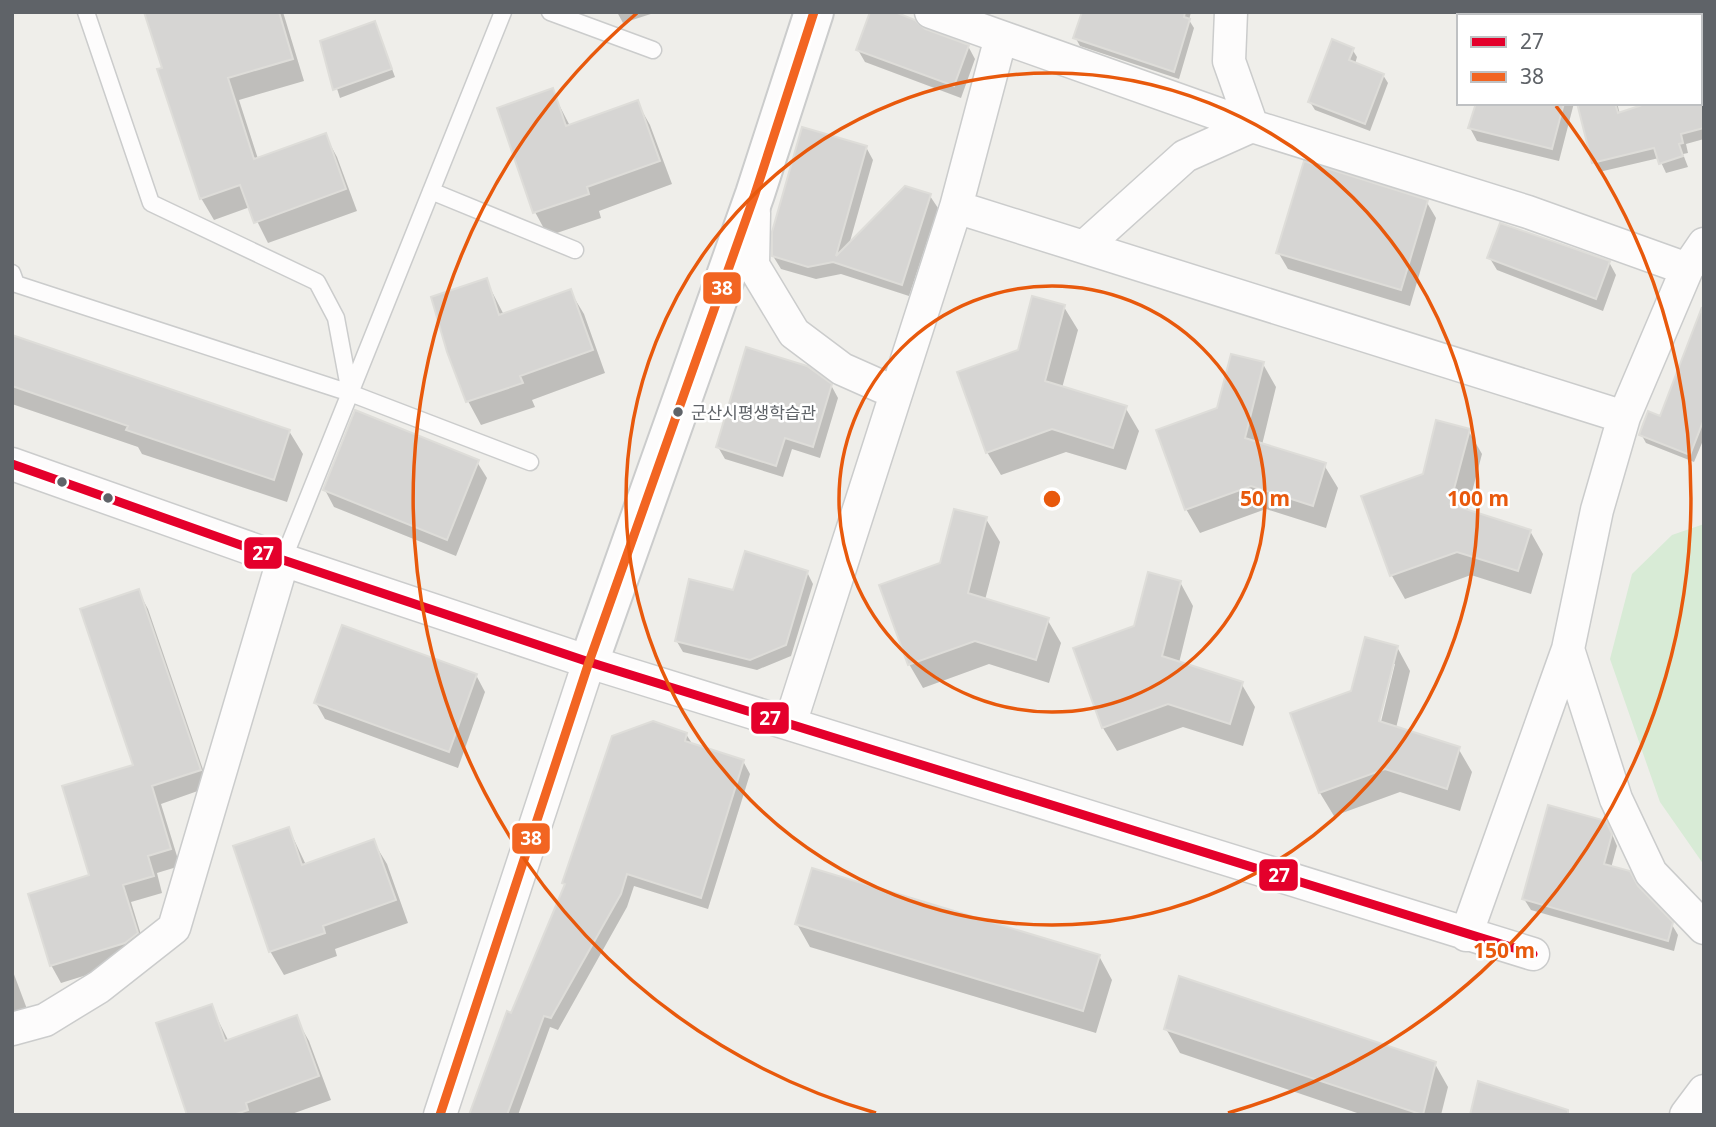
<svg xmlns="http://www.w3.org/2000/svg" width="1716" height="1127" font-family="'Noto Sans','Noto Sans KR',sans-serif">
	<style>
		.green { fill: #d8ebd6 }
		.shadow { fill: #0003; fill-rule: evenodd }
		.building { fill: #d6d5d3; stroke: #deddd9; stroke-width: 2 }
		.lines { fill: none; stroke-linecap: round; stroke-linejoin: round }
		.service-casing { stroke: #cbcccc; stroke-width: 19 }
		.minor-casing { stroke: #cbcccc; stroke-width: 35 }
		.tertiary-casing { stroke: #cbcccc; stroke-width: 42 }
		.service { stroke: #fdfcfc; stroke-width: 16 }
		.minor { stroke: #fdfcfc; stroke-width: 32 }
		.tertiary { stroke: #fdfcfc; stroke-width: 38 }
		.bus-1-casing { stroke: #fff; stroke-width: 14 }
		.bus-2-casing { stroke: #fff; stroke-width: 14 }
		.bus-1 { stroke: #e4002b; stroke-width: 9 }
		.bus-2 { stroke: #f26522; stroke-width: 9 }
		.ring { fill: none; stroke: #e8590c; stroke-width: 3.5 }
		.bus-dot { fill: #5f6368; stroke: #fff; stroke-width: 2.5 }
		.labels { text-anchor: middle; dominant-baseline: central; stroke-width: 5; stroke-linejoin: round; paint-order: stroke }
		.bus-label { font-size: 17px; fill: #5f6368; stroke: #fff; text-anchor: start }
		.centre { fill: #e8590c; stroke: #fff; stroke-width: 3.5 }
		.ring-label { font-size: 21px; text-anchor: middle; font-weight: bold; fill: #e8590c; stroke: #fff; stroke-width: 5; stroke-linejoin: round; paint-order: stroke }
		.line-badge { stroke: #fff; stroke-width: 2.5 }
		.badge-label { font-size: 19px; text-anchor: middle; font-weight: bold; fill: #fff }
	</style>
	<rect width="100%" height="100%" fill="#efeeea"/>
	<path class="green" d="M1494 12H1704V24L1700 26V16H1495Z
		M1704 524V865L1660 802 1610 659 1632 574 1672 535Z"/>
	<path class="shadow" d="M146 12H283L304 81 239 100 258 159 325 135 337 157 357 211 268 243 250 207 214 220 201 198Z
		M617 12H657L623 23Z
		M1084 12H1191L1189 20 1194 28 1179 79 1080 46 1075 37Z
		M1698 12H1704V139L1686 144 1688 153 1683 154 1688 167 1666 173 1659 158 1599 172 1594 162 1579 103H1617L1620 114 1700 103V16H1686Z
		M375 23 395 77 340 98 322 42Z
		M924 31 968 46 975 59 961 98 865 62 858 50Z
		M1352 49 1357 57 1355 64 1383 75 1388 83 1370 131 1315 110 1310 102Z
		M552 91 570 126 637 102 650 125 672 184 599 211 601 218 548 236 535 212Z
		M1477 103H1574L1559 161 1477 141 1470 128Z
		M866 147 873 160 849 245 930 196 938 208 909 296 841 274 816 279 781 269 773 256Z
		M1426 201 1436 218 1410 306 1288 269 1278 252Z
		M1489 257 1609 262 1616 275 1603 311 1497 270Z
		M486 280 504 315 570 291 584 314 605 373 532 400 535 407 481 425 468 401 448 352Z
		M1064 307 1078 330 1062 388 1125 407 1139 431 1126 470 1066 452 1001 475 987 452 1020 352Z
		M1695 326 1704 330V438L1694 462 1646 443 1641 434 1661 418Z
		M12 337 289 431 303 454 287 502 142 454 138 447 12 404Z
		M1263 364 1276 387 1262 445 1324 465 1338 488 1326 528 1266 509 1200 533 1186 509 1219 409Z
		M831 385 838 398 820 458 792 449 783 477 725 459 718 447Z
		M1468 430 1482 454 1467 511 1530 531 1543 554 1531 594 1471 575 1405 599 1392 576 1363 497 1424 475Z
		M477 462 487 478 456 556 334 507 325 490Z
		M986 519 1000 542 985 600 1047 619 1061 643 1049 683 989 664 923 688 909 664 942 564Z
		M807 572 813 584 791 656 757 670 683 652 676 640 734 592Z
		M1180 582 1193 606 1179 663 1241 683 1255 707 1243 746 1183 727 1117 751 1103 728 1075 649 1136 627Z
		M138 591 148 609 209 787 161 804 180 866 157 873 162 893 131 902 146 951 135 960 61 983 51 965 135 767Z
		M1397 647 1410 671 1396 728 1458 748 1472 772 1460 811 1400 792 1334 816 1320 793 1292 714 1353 692ZM1392 664H1395L1379 730 1375 729Z
		M476 675 485 692 458 768 325 719 316 703Z
		M686 734 693 745 743 761 750 774 708 909 634 886 627 907 558 1030 550 1027 518 1115H471L566 886 564 883Z
		M289 829 306 865 373 841 387 864 408 923 335 949 337 956 284 975 270 951Z
		M1612 834 1617 846 1611 868 1637 888 1671 923 1678 935 1674 951 1531 910 1524 899Z
		M797 924 1099 956 1112 980 1096 1033 810 947Z
		M12 969 30 1017 12 1023Z
		M211 1006 229 1042 296 1018 309 1041 331 1100 289 1115H189Z
		M1166 1029 1435 1064 1448 1087 1441 1115H1363L1180 1053Z"/>
	<path class="building" d="M144 12H279L293 59 228 78 254 159 326 133 346 189 254 223 240 185 200 199 157 69 162 68Z
		M870 12H895L915 20 925 29 969 45 954 86 856 50Z
		M1082 12H1185L1184 17 1190 19 1174 72 1073 38Z
		M375 21 392 69 333 90 320 41Z
		M1332 39 1354 48 1349 60 1384 74 1365 124 1308 102Z
		M553 88 566 126 638 100 660 161 587 187 589 194 533 213 497 108Z
		M1476 103H1564L1552 149 1468 128Z
		M1577 103H1615L1618 113 1648 103H1704V128L1681 134 1683 143 1679 144 1683 156 1659 164 1654 148 1592 163Z
		M802 127 867 146 836 256 905 186 931 194 902 285 833 262 808 267 772 256V232Z
		M1304 161 1428 200 1401 290 1276 253Z
		M1500 223 1610 261 1596 299 1487 258Z
		M487 278 499 315 571 289 593 350 520 376 523 383 466 402 447 352 431 297Z
		M1032 296 1065 305 1045 381 1127 406 1113 448 1052 429 986 453 957 372 1018 350Z
		M1702 307 1704 419 1690 455 1639 435 1648 411 1660 416Z
		M12 335 290 430 274 480 126 430 128 426 12 386Z
		M746 347 807 366 832 384 813 447 785 438 776 466 716 447Z
		M1231 354 1264 362 1245 438 1326 463 1313 506 1251 486 1185 510 1156 430 1217 408Z
		M355 410 479 460 447 540 323 490Z
		M1436 420 1470 429 1450 504 1531 530 1518 571 1457 552 1390 576 1361 496 1423 474Z
		M954 509 987 517 968 593 1049 618 1036 660 975 641 908 665 879 585 940 563Z
		M745 551 808 571 786 645 750 660 675 641 689 579 733 590Z
		M1148 572 1181 581 1162 656 1243 682 1230 724 1168 704 1102 728 1073 648 1134 626Z
		M139 589 201 770 152 786 171 849 148 856 154 876 123 885 138 933 125 943 50 966 28 894 89 875 62 786 133 765 80 609Z
		M342 625 477 674 449 752 314 703Z
		M1365 637 1398 646 1379 721 1460 747 1447 789 1385 769 1319 793 1290 713 1351 691Z
		M653 721 687 733 685 741 744 760 701 898 627 874 621 894 551 1018 544 1016 507 1115H469L507 1011 511 1013 565 884 562 883 612 736Z
		M1548 805 1606 821 1612 834 1604 864 1630 871 1638 886 1673 922 1668 941 1522 899Z
		M289 827 302 865 374 839 396 900 323 926 325 933 269 952 233 846Z
		M812 868 1100 955 1083 1011 795 924Z
		M1179 976 1436 1062 1423 1115 1164 1029Z
		M212 1004 225 1041 297 1015 319 1076 246 1103 248 1110 233 1115H187L156 1023Z
		M1478 1081 1568 1110V1115H1470Z"/>
	<g class="lines">
		<defs>
			<path id="service" d="M86 12 151 203 317 282 336 318 350 393
				M550 12 653 50
				M431 191 575 250
				M12 273 16 284 350 393 530 462
				M283 560 503 12"/>
			<path id="minor" d="M931 12 1252 126
				M1231 12 1229 61 1252 126
				M956 207 1001 37
				M754 213 753 265 794 333 842 369 896 393
				M1084 247 1185 156 1252 126 1528 212 1687 269
				M12 464 283 560 589 662 1533 954
				M1568 649 1616 799 1651 873 1704 928
				M790 724 956 207 1624 417
				M1466 935 1568 649 1597 510 1624 417 1687 269 1704 244
				M12 1029 45 1020 99 987 174 928 283 560
				M440 1115 589 662
				M1686 1115 1704 1091"/>
			<path id="tertiary" d="M589 662 755 194 814 12"/>
		</defs>
		<use href="#service" class="service-casing"/>
		<use href="#minor" class="minor-casing"/>
		<use href="#tertiary" class="tertiary-casing"/>
		<use href="#service" class="service"/>
		<use href="#minor" class="minor"/>
		<use href="#tertiary" class="tertiary"/>
		<defs>
			<path id="bus-1" d="M12 464 283 560 589 662 1533 954"/>
			<path id="bus-2" d="M440 1115 589 662 755 194 814 12"/>
		</defs>
		<use href="#bus-1" class="bus-1-casing"/>
		<use href="#bus-2" class="bus-2-casing"/>
		<use href="#bus-1" class="bus-1"/>
		<use href="#bus-2" class="bus-2"/>
	</g>
	<g class="ring">
		<circle cx="1052" cy="499" r="213"/>
		<circle cx="1052" cy="499" r="426"/>
		<path d="M876 1113A639 639 0 0 1 637 13M1556 106A639 639 0 0 1 1228 1113"/>
	</g>
	<g class="bus-dot">
		<circle cx="678" cy="412" r="6"/>
		<circle cx="62" cy="482" r="6"/>
		<circle cx="108" cy="498" r="6"/>
	</g>
	<g class="labels">
		<g class="bus-label">
			<text x="691" y="412">군산시평생학습관</text>
		</g>
	</g>
	<circle cx="1052" cy="499" r="10" class="centre"/>
	<g class="ring-label">
		<text x="1265" y="506">50 m</text>
		<text x="1478" y="506">100 m</text>
		<text x="1504" y="958">150 m</text>
	</g>
	<g class="line-badge">
		<rect x="702" y="271" width="40" height="34" rx="7" fill="#f26522"/>
		<rect x="243" y="536" width="40" height="34" rx="7" fill="#e4002b"/>
		<rect x="750" y="701" width="40" height="34" rx="7" fill="#e4002b"/>
		<rect x="511" y="822" width="40" height="33" rx="7" fill="#f26522"/>
		<rect x="1258" y="858" width="41" height="34" rx="7" fill="#e4002b"/>
	</g>
	<g class="badge-label">
		<text x="722" y="295">38</text>
		<text x="263" y="560">27</text>
		<text x="770" y="725">27</text>
		<text x="531" y="845">38</text>
		<text x="1279" y="882">27</text>
	</g>
	<rect width="1716" height="1127" fill="none" stroke="#5f6368" stroke-width="28"/>
	<rect x="1457" y="14" width="245" height="91" fill="#ffffff" stroke="#bfc1c3" stroke-width="2"/>
	<rect x="1471" y="37" width="35" height="10" fill="#e4002b" stroke="#bfc1c3" stroke-width="2"/>
	<text x="1520" y="49" font-size="21" fill="#5f6368">27</text>
	<rect x="1471" y="72" width="35" height="10" fill="#f26522" stroke="#bfc1c3" stroke-width="2"/>
	<text x="1520" y="84" font-size="21" fill="#5f6368">38</text>
</svg>
